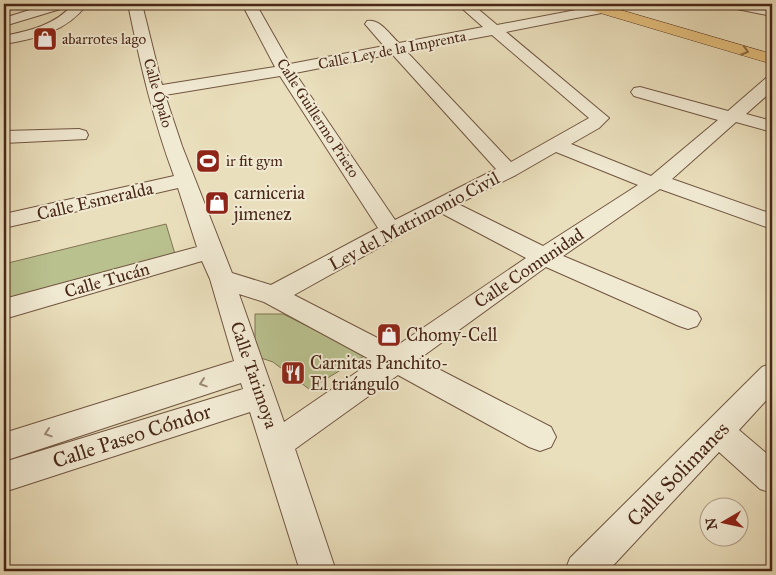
<svg xmlns="http://www.w3.org/2000/svg" width="776" height="575" font-family="'IM FELL Great Primer',serif">
	<style>
		.green { fill: #b9c18f; stroke: #817453 }
		.lines { fill: none; stroke-linecap: round; stroke-linejoin: round }
		.minor-casing { stroke: #715540; stroke-width: 2 }
		.major-casing { stroke: #492717; stroke-width: 1 }
		.minor { fill: #f1ead3; fill-rule: evenodd }
		.major { fill: #e5c07e; fill-rule: evenodd }
		.oneway { stroke: #8f6c45 }
		.oneway2 { stroke: #9d8875 }
		.labels { text-anchor: middle; dominant-baseline: central; stroke-width: 4; stroke-linejoin: round; paint-order: stroke }
		.far-poi-label { font-size: 15px; fill: #492717; stroke: #f1ead3; text-anchor: start }
		.far-street-label { font-size: 15px; fill: #492717; stroke: #f1ead3 }
		.poi-label { font-size: 18px; fill: #492717; stroke: #f1ead3; text-anchor: start }
		.street-label { font-size: 18px; fill: #492717; stroke: #f1ead3 }
		.near-street-label { font-size: 21px; fill: #492717; stroke: #f1ead3 }
	</style>
	<rect width="100%" height="100%" fill="#eadfbc"/>
	<filter id="stains"><feTurbulence type="fractalNoise" baseFrequency=".004" numOctaves="4"/><feColorMatrix values="0 0 0 0 .2 0 0 0 0 .09 0 0 0 0 .02 0 0 0 .5 -.17"/></filter>
	<radialGradient id="worn" r=".72"><stop offset=".6" stop-color="#630" stop-opacity="0"/><stop offset="1" stop-color="#630" stop-opacity=".3"/></radialGradient>
	<path class="green" d="M166 224 178 264 4 308V264Z
		M255 314H283L366 355 309 389 273 362 255 356Z"/>
	<g class="lines">
		<defs>
			<path id="minor" d="M49 4H69L67 7 4 26V18Z
				M73 4H87C68 31 35 39 4 44V36C29 31 56 25 73 4Z
				M128 4H142L162 85 275 67 242 4H256L290 64 384 46 365 24 367 21C380 18 390 35 399 43L483 27 457 4H472L497 25 607 4H634L632 7 627 8 506 32 609 118 599 128 571 144 651 176 718 120 634 96 631 92 634 88 640 87 728 111 766 78 772 77V91L746 114 772 121V132L736 122 672 179 772 214V229L660 189 563 256 697 312 701 319 697 326 688 329 679 326 546 267 419 359 551 427 556 437 551 447 540 451 529 447 398 375 295 449 336 571H300L250 412 4 492V462L243 389 241 383 4 461V433L234 361 210 279 202 261 4 319V299L197 247 178 188 4 228V214L174 176C153 120 140 63 128 4ZM492 35 589 118 511 162 406 51ZM392 54 496 169 395 220 295 73ZM280 76 378 228 271 285 232 273 182 146 165 95ZM556 152 638 185 543 246 458 204 516 175ZM441 213 526 258 395 347 294 295ZM239 294 264 302 373 361 284 422Z
				M725 4H751L772 8V16L727 7Z
				M79 129 86 131 88 135 86 139 4 143V131Z
				M772 363V394L739 430 772 458V493L760 489 719 452 608 571H565L570 558 762 367Z"/>
			<path id="major" d="M578 4H600L772 54V64L580 7Z"/>
		</defs>
		<use href="#minor" class="minor-casing"/>
		<use href="#major" class="major-casing"/>
		<use href="#minor" class="minor"/>
		<use href="#major" class="major"/>
	</g>
	<defs><path id="oneway-chevron" d="M-2-3.5L2.5 0L-2 3.5" fill="none" stroke-width="1.6" stroke-linecap="round" stroke-linejoin="round" transform="scale(1.25)"/></defs>
	<use class="oneway" href="#oneway-chevron" transform="translate(745 51) rotate(16)"/>
	<g class="oneway2">
		<use href="#oneway-chevron" transform="translate(203 383) rotate(162)"/>
		<use href="#oneway-chevron" transform="translate(48 433) rotate(162)"/>
	</g>
	<defs>
		<symbol id="shop-square" viewBox="-11 -11 22 22"><rect x="-9" y="-9" width="18" height="18" rx="4" fill="#8f2418" stroke="#f1ead3"/><path d="M-5-2.5h2.3a2.7 3.5 0 0 1 5.4 0H5L5.5 6h-11ZM-1.5-2.5h3a1.5 2.3 0 0 0-3 0Z" fill="#fff"/></symbol>
		<symbol id="stadium-square" viewBox="-11 -11 22 22"><rect x="-9" y="-9" width="18" height="18" rx="4" fill="#8f2418" stroke="#f1ead3"/><path d="M0-5a6.5 5 0 1 0 0 10a6.5 5 0 1 0 0-10ZM-3.5-1.8h7v3.6h-7Z" fill="#fff"/></symbol>
		<symbol id="restaurant-square" viewBox="-11 -11 22 22"><rect x="-9" y="-9" width="18" height="18" rx="4" fill="#8f2418" stroke="#f1ead3"/><path d="M-5-6h1v4h1v-4h1v4h1v-4h1v5L-1.5 .5V6h-2V.5L-5-1ZM5-6V6H3V1.5H1.5Q1.5-4 5-6Z" fill="#fff"/></symbol>
	</defs>
	<g fill-rule="evenodd">
		<use href="#shop-square" x="31" y="25" width="28" height="28"/>
		<use href="#stadium-square" x="194" y="147" width="28" height="28"/>
		<use href="#shop-square" x="203" y="189" width="28" height="28"/>
		<use href="#shop-square" x="375" y="321" width="28" height="28"/>
		<use href="#restaurant-square" x="279" y="359" width="28" height="28"/>
	</g>
	<g class="labels">
		<g class="far-poi-label">
			<text x="62" y="39">abarrotes lago</text>
			<text x="226" y="161">ir fit gym</text>
		</g>
		<g class="far-street-label">
			<text transform="translate(392 50) rotate(-11)">Calle Ley de la Imprenta</text>
			<text transform="translate(158 93) rotate(74)">Calle Ópalo</text>
			<text transform="translate(318 118) rotate(57)">Calle Guillermo Prieto</text>
		</g>
		<g class="poi-label">
			<text x="234" y="193">carniceria<tspan x="234" dy="21">jimenez</tspan></text>
			<text x="406" y="335">Chomy-Cell</text>
			<text x="310" y="363">Carnitas Panchito-<tspan x="310" dy="21">El triángulo</tspan></text>
		</g>
		<g class="street-label">
			<text transform="translate(95 201) rotate(-13)">Calle Esmeralda</text>
			<text transform="translate(414 221) rotate(-28)">Ley del Matrimonio Civil</text>
			<text transform="translate(529 268) rotate(-34)">Calle Comunidad</text>
			<text transform="translate(107 280) rotate(-16)">Calle Tucán</text>
			<text transform="translate(254 375) rotate(71)">Calle Tarimoya</text>
		</g>
		<g class="near-street-label">
			<text transform="translate(132 436) rotate(-18)">Calle Paseo Cóndor</text>
			<text transform="translate(678 474) rotate(-46)">Calle Solimanes</text>
		</g>
	</g>
	<rect width="776" height="575" fill="none" stroke="#eadfbc" stroke-width="20"/>
	<rect x="5" y="5" width="766" height="565" fill="none" stroke="#492717" stroke-width="2.5"/>
	<rect x="10" y="10" width="756" height="555" fill="none" stroke="#492717"/>
	<g transform="translate(724 522) rotate(261)"><circle r="24" fill="#f1ead3" stroke="#ae9c88"/>
	<path d="M0-4L9 19L0 12L-9 19Z" fill="#8f2418"/>
	<text y="-8" font-size="14" font-weight="bold" text-anchor="middle" fill="#492717">N</text>
	</g>
	<rect width="100%" height="100%" filter="url(#stains)"/>
	<rect width="100%" height="100%" fill="url(#worn)"/>
</svg>
